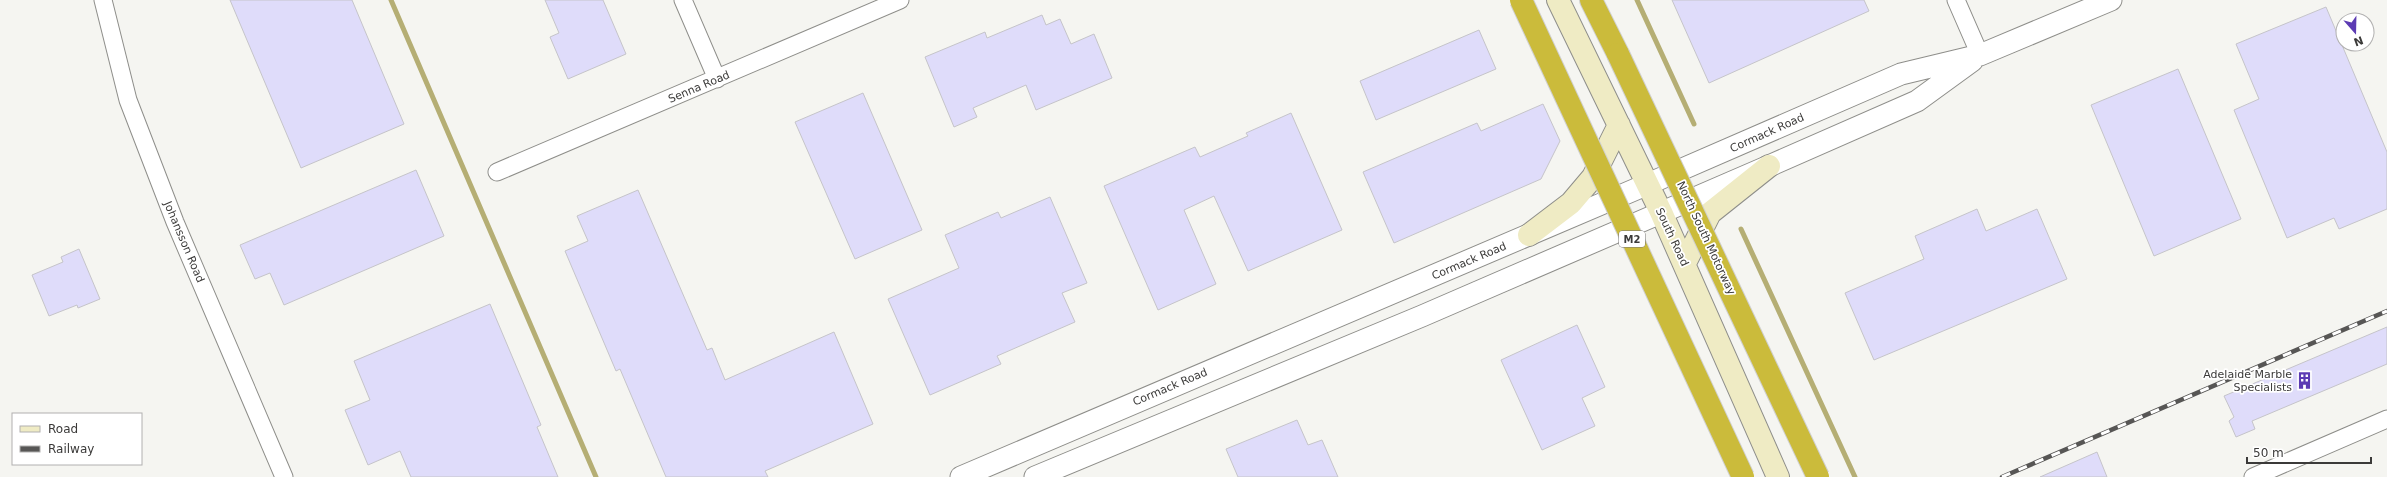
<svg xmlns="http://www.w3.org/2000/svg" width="2387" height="477" font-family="'DejaVu Sans',sans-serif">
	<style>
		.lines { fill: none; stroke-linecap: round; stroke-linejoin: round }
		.stream { stroke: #b5ae74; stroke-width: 5 }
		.building { fill: #dfdcfa; stroke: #c5c4c9 }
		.minor-casing { stroke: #8e8e8a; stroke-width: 19 }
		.tertiary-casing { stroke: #8e8e8a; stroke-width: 23 }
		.secondary-casing { stroke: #8e8e8a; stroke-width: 24 }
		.motorway-casing { stroke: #d0d0cf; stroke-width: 24 }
		.minor { stroke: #fff; stroke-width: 17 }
		.tertiary { stroke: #fff; stroke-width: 21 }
		.secondary { stroke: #efebc4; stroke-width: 22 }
		.motorway { stroke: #cbbb3b; stroke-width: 22 }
		.rail-casing { stroke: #575655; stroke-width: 4.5 }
		.rail { stroke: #fff; stroke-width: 3; stroke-dasharray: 9; stroke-linecap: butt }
		.motorway-bridge-casing { stroke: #d0d0cf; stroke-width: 24; stroke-linecap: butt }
		.motorway-bridge { stroke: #cbbb3b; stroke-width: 22 }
		.labels { text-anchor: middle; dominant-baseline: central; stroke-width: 3.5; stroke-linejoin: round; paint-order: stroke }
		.shield { fill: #fff; stroke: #767574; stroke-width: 1 }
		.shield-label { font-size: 10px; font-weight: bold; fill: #3b3a39 }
		.street-label { font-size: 11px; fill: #3b3a39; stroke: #fff }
		.poi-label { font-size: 11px; fill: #3b3a39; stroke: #fff; text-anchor: end }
	</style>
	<rect width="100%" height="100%" fill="#f5f5f1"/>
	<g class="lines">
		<path class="stream" d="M391 0 596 477
			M1637 0 1694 124
			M1741 229 1855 477"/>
	</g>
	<path class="building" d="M230 0H352L404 124 301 168Z
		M545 0H603L626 54 568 79 550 37 559 33Z
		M1672 0H1864L1869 11 1709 83Z
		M2326 7 2387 152V209L2339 229 2334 218 2287 238 2234 110 2259 99 2236 44Z
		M1042 15 1046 25 1060 19 1071 44 1094 34 1112 78 1036 110 1026 85 973 108 977 117 954 127 925 57 985 32 987 38Z
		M1479 30 1496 69 1376 120 1360 81Z
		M2178 69 2241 219 2154 256 2091 105Z
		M863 93 922 230 855 259 795 122Z
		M1543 104 1560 141 1541 179 1394 243 1363 172 1477 123 1481 131Z
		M1291 113 1342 230 1248 271 1214 196 1184 210 1216 284 1158 310 1104 186 1195 147 1200 157 1248 136 1246 133Z
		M416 170 444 236 284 305 270 273 255 279 240 245Z
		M638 190 707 350 712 348 725 380 834 332 873 424 765 471 768 477H666L620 369 616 371 565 251 588 241 577 216Z
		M1050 197 1087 283 1062 293 1075 322 997 356 1001 364 930 395 888 299 959 268 945 235 998 212 1001 218Z
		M1977 209 1986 231 2037 209 2067 279 1874 360 1845 293 1924 259 1915 236Z
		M79 249 100 299 78 308 77 305 49 316 32 275 63 262 61 257Z
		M490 304 541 425 537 427 558 477H411L400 451 368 465 345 410 370 400 354 361Z
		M1577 325 1605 387 1582 398 1595 426 1542 450 1501 360Z
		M2387 327V364L2252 421 2255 429 2236 437 2229 421 2234 417 2224 396Z
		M1297 420 1308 445 1322 440 1338 477H1238L1226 449Z
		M2097 452 2107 477H2040Z"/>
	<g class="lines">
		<defs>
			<path id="minor" d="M103 0 128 100 175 222 284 477
				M683 0 717 79
				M1956 0 1980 55
				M497 172 900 0
				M2253 477 2387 419"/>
			<path id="tertiary" d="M961 477 1648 184 1901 74 1980 55 2111 0
				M1035 477 1422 316 1769 166 1917 101 1972 61"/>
			<path id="secondary" d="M1558 0 1661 212 1778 477
				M1529 235 1571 203 1593 177 1619 125
				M1685 263 1710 213 1769 166"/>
			<path id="motorway" d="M1591 0 1618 54"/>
		</defs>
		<use href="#minor" class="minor-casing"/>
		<use href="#tertiary" class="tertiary-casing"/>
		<use href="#secondary" class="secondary-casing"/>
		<use href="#motorway" class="motorway-casing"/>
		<use href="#minor" class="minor"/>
		<use href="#tertiary" class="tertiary"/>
		<use href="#secondary" class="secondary"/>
		<use href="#motorway" class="motorway"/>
		<defs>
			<path id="rail" d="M2002 477 2387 311"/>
		</defs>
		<use href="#rail" class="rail-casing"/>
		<use href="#rail" class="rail"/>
		<defs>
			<path id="motorway-bridge" d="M1521 0 1743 477
				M1618 54 1818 477"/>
		</defs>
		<use href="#motorway-bridge" class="motorway-bridge-casing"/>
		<use href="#motorway-bridge" class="motorway-bridge"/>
	</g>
	<defs>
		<symbol id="building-bare" viewBox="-9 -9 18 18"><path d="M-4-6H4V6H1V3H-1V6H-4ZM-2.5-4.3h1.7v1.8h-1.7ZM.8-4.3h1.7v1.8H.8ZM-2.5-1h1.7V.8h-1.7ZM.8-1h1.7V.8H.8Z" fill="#5c3bb3" stroke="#fff" stroke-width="2.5" paint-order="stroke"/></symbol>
	</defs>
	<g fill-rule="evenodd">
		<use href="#building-bare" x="2292" y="368" width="25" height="25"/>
	</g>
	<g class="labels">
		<rect class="shield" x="1619" y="231" width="26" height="16" rx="3"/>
		<g class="shield-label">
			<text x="1632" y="239">M2</text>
		</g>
		<g class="street-label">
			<text transform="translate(699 87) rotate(-23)">Senna Road</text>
			<text transform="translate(1767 133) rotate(-24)">Cormack Road</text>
			<text transform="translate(1672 237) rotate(65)">South Road</text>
			<text transform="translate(1706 238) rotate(65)">North South Motorway</text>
			<text transform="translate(184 242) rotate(67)">Johansson Road</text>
			<text transform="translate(1469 261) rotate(-23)">Cormack Road</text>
			<text transform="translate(1170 387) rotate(-23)">Cormack Road</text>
		</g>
		<g class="poi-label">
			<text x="2292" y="374">Adelaide Marble<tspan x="2292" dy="13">Specialists</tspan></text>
		</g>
	</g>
	<rect x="12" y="413" width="130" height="52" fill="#ffffff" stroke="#b1b0b0"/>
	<rect x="20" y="426" width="20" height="6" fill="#efebc4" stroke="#b1b0b0"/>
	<text x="48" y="433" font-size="12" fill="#3b3a39">Road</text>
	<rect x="20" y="446" width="20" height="6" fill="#575655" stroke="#b1b0b0"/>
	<text x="48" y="453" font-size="12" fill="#3b3a39">Railway</text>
	<g transform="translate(2355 32) rotate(160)"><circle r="19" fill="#ffffff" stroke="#b1b0b0"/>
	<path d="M0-3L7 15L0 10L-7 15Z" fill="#5c3bb3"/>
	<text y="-6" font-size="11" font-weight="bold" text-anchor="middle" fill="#3b3a39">N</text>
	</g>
	<path d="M2247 457v6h124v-6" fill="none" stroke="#3b3a39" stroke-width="2"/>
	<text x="2253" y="457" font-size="12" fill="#3b3a39" stroke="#ffffff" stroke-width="3" paint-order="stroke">50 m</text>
</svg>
